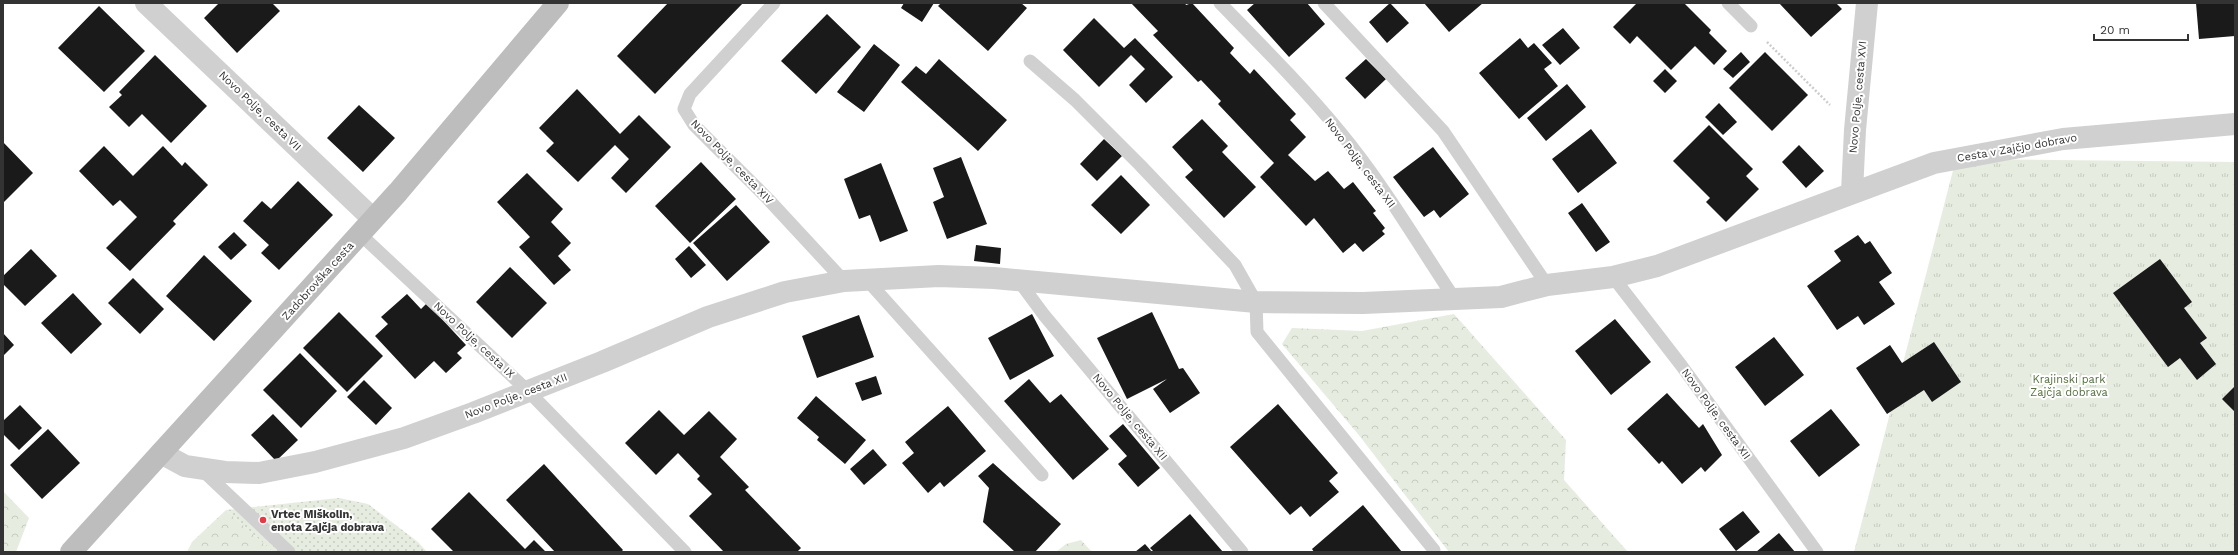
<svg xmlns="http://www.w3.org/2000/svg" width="2238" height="555" font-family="'Work Sans',sans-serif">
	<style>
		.grass { fill: url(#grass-dots) }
		.forest { fill: url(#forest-crowns) }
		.park { fill: url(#park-tufts) }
		.building { fill: #1a1a1a }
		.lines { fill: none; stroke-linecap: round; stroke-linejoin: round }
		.path { stroke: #cdcdcd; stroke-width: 2.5; stroke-dasharray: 2 2; stroke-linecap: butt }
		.service { stroke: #d0d0d0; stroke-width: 13 }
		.minor { stroke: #d0d0d0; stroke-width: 22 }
		.secondary { stroke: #bdbdbd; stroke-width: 22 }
		.poi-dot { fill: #e63946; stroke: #fff; stroke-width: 1.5 }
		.labels { text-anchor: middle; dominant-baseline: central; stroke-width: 4; stroke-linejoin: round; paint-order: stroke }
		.street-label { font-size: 11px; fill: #333; stroke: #fff }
		.park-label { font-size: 11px; fill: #56703f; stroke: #fff }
		.poi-label { font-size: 11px; font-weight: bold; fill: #333; stroke: #fff; text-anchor: start }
	</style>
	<defs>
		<pattern id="grass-dots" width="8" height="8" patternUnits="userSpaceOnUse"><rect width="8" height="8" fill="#e6ecdf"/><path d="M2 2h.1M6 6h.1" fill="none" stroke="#c6cbc0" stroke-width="1.8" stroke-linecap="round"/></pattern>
		<pattern id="forest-crowns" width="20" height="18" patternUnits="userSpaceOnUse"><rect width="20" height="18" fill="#e6ecdf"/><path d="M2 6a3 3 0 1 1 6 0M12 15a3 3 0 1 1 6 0" fill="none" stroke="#c6cbc0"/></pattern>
		<pattern id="park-tufts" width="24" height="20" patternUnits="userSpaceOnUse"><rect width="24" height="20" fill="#e6ecdf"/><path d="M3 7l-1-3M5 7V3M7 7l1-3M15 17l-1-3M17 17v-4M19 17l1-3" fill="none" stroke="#c6cbc0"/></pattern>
	</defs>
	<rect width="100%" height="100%" fill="#fff"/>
	<path class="grass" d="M339 498 368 504 418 542 427 552H273L226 510Z"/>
	<path class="forest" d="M1454 314 1566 440 1564 480 1628 552H1449L1358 434 1282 344 1292 328 1362 331Z
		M3 491 29 518 16 552H3Z
		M226 510 273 552H187L192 542Z
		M1081 540 1092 552H1056L1066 544Z"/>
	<path class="park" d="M1956 159 2235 162V552H1854Z"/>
	<path class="building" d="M219 3H272L280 11 237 53 204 18Z
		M668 3H743L655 94 617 56Z
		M904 3H934L922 22 901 8Z
		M941 3H1021L1027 8 988 51 938 6Z
		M1131 3H1185L1186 5 1192 3 1234 48 1230 53 1250 74 1254 69 1296 114 1290 120 1306 137 1288 155 1315 181 1328 171 1344 189 1353 182 1376 211 1373 213 1385 228 1382 231 1385 234 1363 252 1355 243 1343 253 1314 218 1306 226 1260 177 1274 163 1218 104 1221 101 1201 80 1198 82 1153 35 1158 31Z
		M1255 3H1307L1325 24 1289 57 1247 10Z
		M1390 3 1409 23 1387 43 1369 22Z
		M1424 3H1483L1449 32Z
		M1637 3H1684L1711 30 1709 33 1727 51 1714 65 1695 46 1671 70 1637 36 1630 44 1613 27Z
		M1779 3H1836L1842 9 1811 37Z
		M2196 3H2235V36L2199 39Z
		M99 6 145 51 104 92 58 48Z
		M827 14 861 47 816 94 781 61Z
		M1094 18 1124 48 1135 38 1173 77 1146 103 1129 85 1145 69 1131 55 1099 87 1063 50Z
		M1563 28 1580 48 1560 65 1542 45Z
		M1520 38 1528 48 1534 43 1552 63 1544 69 1558 86 1519 119 1479 73Z
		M874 44 900 65 864 112 837 92Z
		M1741 52 1750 62 1733 78 1723 69Z
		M1765 52 1808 95 1772 131 1729 88Z
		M155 55 207 106 171 143 142 114 129 127 109 107 122 95 119 92Z
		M939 59 1007 120 978 151 901 82 916 66 926 74Z
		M1366 59 1386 79 1365 99 1345 78Z
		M1665 69 1677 81 1665 93 1653 81Z
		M1567 84 1586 107 1546 141 1527 118Z
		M577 89 620 134 639 115 671 147 626 193 611 178 629 159 615 145 578 182 546 151 554 143 539 128Z
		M1719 103 1737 122 1723 135 1705 117Z
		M359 105 395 138 363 172 327 138Z
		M1202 119 1228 146 1222 152 1256 187 1224 218 1185 177 1193 170 1172 147Z
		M1709 125 1753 169 1746 176 1759 189 1726 222 1706 202 1710 198 1673 161Z
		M1591 129 1617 163 1578 193 1552 159Z
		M1104 139 1122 156 1097 181 1080 164Z
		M3 142 33 173 3 203Z
		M1799 145 1824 171 1806 188 1782 162Z
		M104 146 133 176 163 146 182 166 185 162 208 185 173 221 176 224 130 271 106 248 137 217 120 200 113 206 79 171Z
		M1433 147 1469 194 1440 218 1434 210 1424 217 1393 177Z
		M961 157 987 224 947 239 933 202 944 197 933 168Z
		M701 162 736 199 690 243 655 206Z
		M881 163 908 231 880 242 870 215 859 219 844 179Z
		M527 173 563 209 551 222 571 243 558 256 571 270 554 285 519 247 530 237 497 202Z
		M1121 175 1150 205 1121 234 1091 205Z
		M298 181 333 215 279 270 261 253 269 245 243 221 262 201 271 209Z
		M1582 203 1610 242 1596 252 1568 213Z
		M736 205 770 242 727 281 693 243Z
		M234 232 247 245 231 260 218 247Z
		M1858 235 1865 244 1870 241 1892 273 1879 282 1895 304 1864 325 1858 316 1837 330 1807 286 1841 261 1834 251Z
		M976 245 1001 248 1000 264 974 261Z
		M689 246 706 265 691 278 675 259Z
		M31 249 57 276 25 306 3 284V276Z
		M204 255 252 301 214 341 166 296Z
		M2160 259 2192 302 2184 308 2207 338 2200 343 2216 364 2197 380 2180 358 2168 367 2113 293Z
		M510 267 547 303 512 338 476 302Z
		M133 278 164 309 140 334 108 303Z
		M73 293 102 324 71 354 41 323Z
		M407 294 421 309 427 303 466 345 457 353 462 358 446 373 434 361 415 379 375 336 388 324 381 317Z
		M339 312 383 356 347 392 303 348Z
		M1152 312 1179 369 1183 368 1200 393 1170 413 1153 389 1167 379 1127 399 1097 338Z
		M1032 314 1054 356 1010 380 988 338Z
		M859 315 874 357 817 378 802 336Z
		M1615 319 1651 362 1611 395 1575 351Z
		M3 333 14 345 3 356Z
		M1774 337 1804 375 1765 406 1735 367Z
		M1934 342 1961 382 1932 402 1924 390 1887 414 1856 368 1890 345 1902 363Z
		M300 353 337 391 301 428 263 390Z
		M876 376 882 394 862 401 855 383Z
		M1029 379 1050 403 1061 394 1109 449 1073 480 1004 401Z
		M364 380 392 408 376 425 347 397Z
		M2235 386V412L2222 399Z
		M1667 393 1699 428 1703 424 1722 455 1705 472 1701 467 1682 484 1662 461 1659 464 1627 429Z
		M816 396 866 440 845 464 817 440 819 437 797 418Z
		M1278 404 1338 473 1329 481 1339 492 1310 517 1301 506 1290 515 1230 447Z
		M20 405 42 428 19 450 3 434V421Z
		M948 406 986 451 944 487 940 482 928 493 902 463 914 453 905 442Z
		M1831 409 1860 445 1819 477 1790 441Z
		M659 410 684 435 709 411 737 439 720 457 749 487 745 490 801 548 797 552H724L689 516 712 494 697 479 700 476 678 453 656 475 625 443Z
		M273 414 298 440 276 461 251 435Z
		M1123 424 1160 468 1138 487 1118 464 1127 456 1109 436Z
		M48 429 80 463 42 499 10 465Z
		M873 449 887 465 864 485 850 469Z
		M993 463 1061 524 1035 552H1015L983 522 989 488 978 476Z
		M544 464 623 550 621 552H555L506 500Z
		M469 492 525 549 534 540 546 552H454L431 529Z
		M1363 505 1402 552H1314L1312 549Z
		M1743 511 1760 532 1736 551 1719 529Z
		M1190 514 1223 552H1154L1150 548Z
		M1779 533 1795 552H1756Z
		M1145 544 1152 552H1135Z"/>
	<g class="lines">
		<path class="path" d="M1767 42 1830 105"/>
		<path class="service" d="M774 3 690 94 684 109 694 125 768 199 844 281
			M1220 3C1261 45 1303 87 1340 132 1383 184 1417 242 1454 298
			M1324 3 1443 131 1547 285
			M1728 3 1751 26
			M1030 61 1075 100 1140 165 1235 265 1256 302 1257 332 1434 550
			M360 234 528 391 685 552
			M1613 277 1681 365 1817 552
			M867 280 1042 475
			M1019 281 1044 315 1242 552
			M201 469 289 552"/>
		<path class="minor" d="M146 3 373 219
			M1852 192 1855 130 1867 3
			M161 453 185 466 225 472 259 473 315 462 404 438 473 413 602 362 708 317 785 292 844 281 939 276 994 278 1256 302 1363 303 1501 297 1547 285 1613 277 1657 266 1934 163 2063 139 2235 124"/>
		<path class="secondary" d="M71 552 398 192 558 3"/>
	</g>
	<circle class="poi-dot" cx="263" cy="520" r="4"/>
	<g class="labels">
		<g class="street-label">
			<text transform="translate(1858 97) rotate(-85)">Novo Polje, cesta XVI</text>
			<text transform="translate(260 111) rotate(44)">Novo Polje, cesta VII</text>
			<text transform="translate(2017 148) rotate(-10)">Cesta v Zajčjo dobravo</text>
			<text transform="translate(732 162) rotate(46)">Novo Polje, cesta XIV</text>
			<text transform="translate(1360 163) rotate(53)">Novo Polje, cesta XII</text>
			<text transform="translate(318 281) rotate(-48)">Zadobrovška cesta</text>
			<text transform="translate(474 340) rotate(43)">Novo Polje, cesta IX</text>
			<text transform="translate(516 396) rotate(-21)">Novo Polje, cesta XII</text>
			<text transform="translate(1716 414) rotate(54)">Novo Polje, cesta XII</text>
			<text transform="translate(1130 417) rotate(50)">Novo Polje, cesta XII</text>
		</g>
		<g class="park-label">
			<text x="2069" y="379">Krajinski park<tspan x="2069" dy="13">Zajčja dobrava</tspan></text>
		</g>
		<g class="poi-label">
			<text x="271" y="514">Vrtec Miškolin,<tspan x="271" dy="13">enota Zajčja dobrava</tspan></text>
		</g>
	</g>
	<rect width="2238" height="555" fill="none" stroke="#333333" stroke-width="8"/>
	<path d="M2094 34v6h94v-6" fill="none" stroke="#333333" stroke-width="2"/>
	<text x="2100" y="34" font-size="12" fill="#333333" stroke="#ffffff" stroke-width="3" paint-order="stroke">20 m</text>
</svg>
